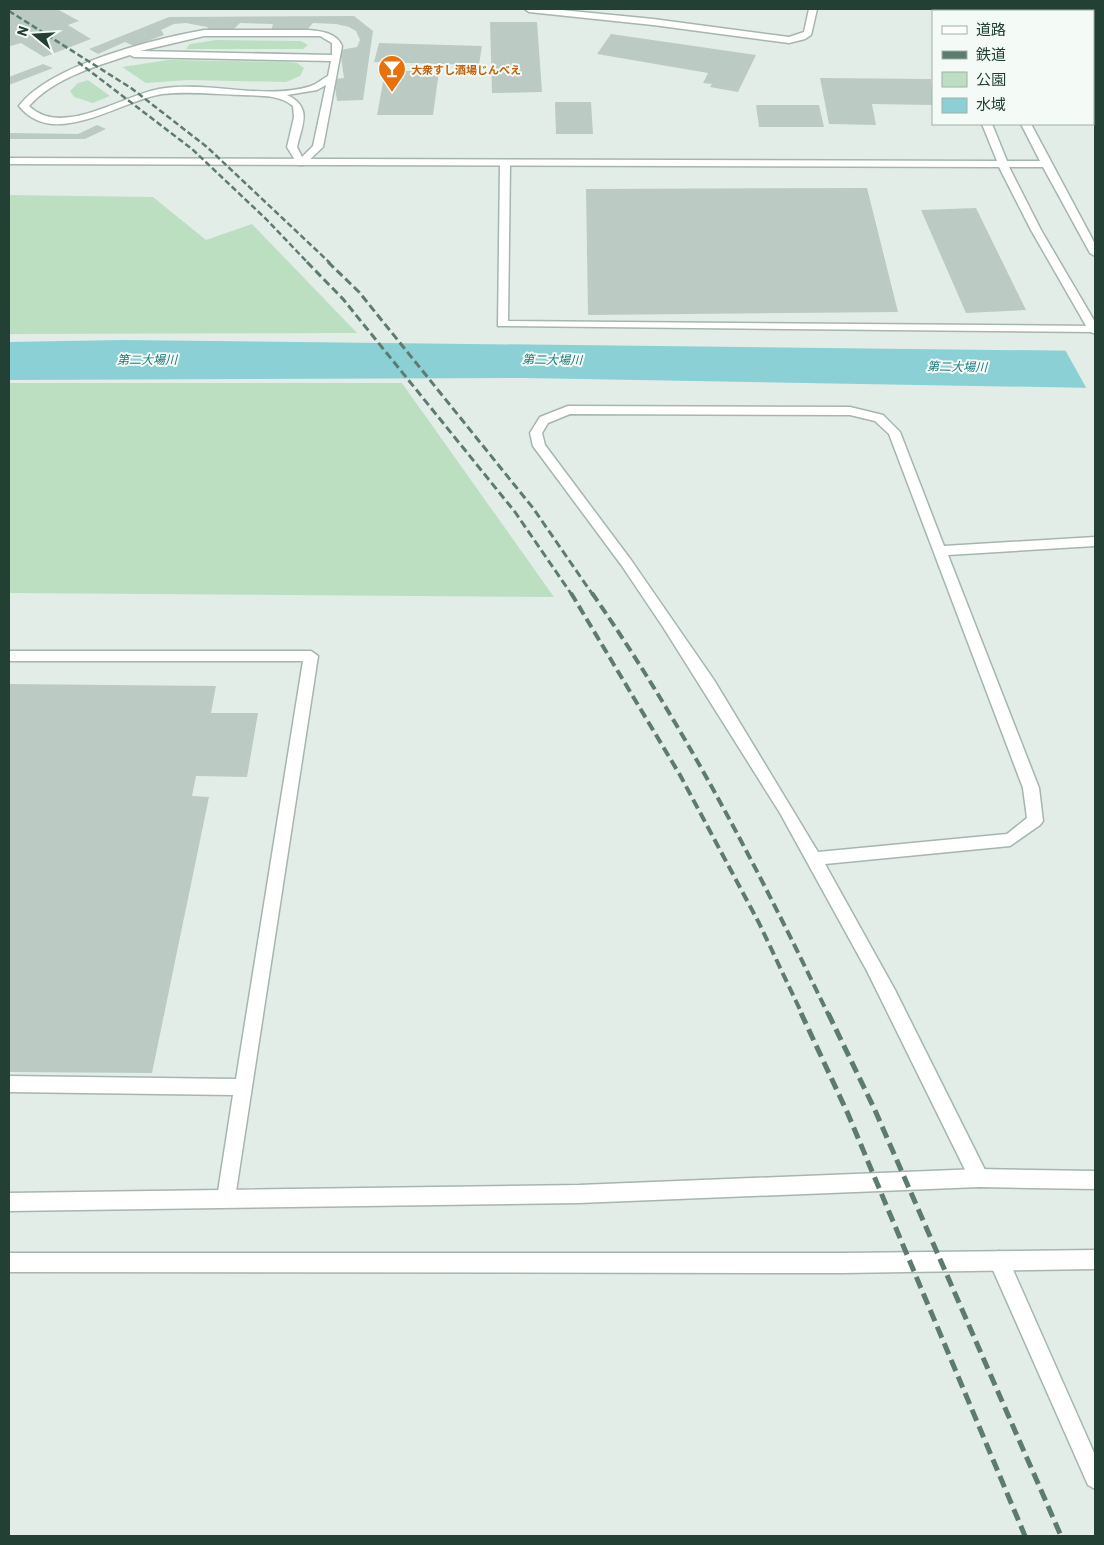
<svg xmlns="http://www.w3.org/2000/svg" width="1104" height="1545" font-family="Barlow,'Noto Sans JP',sans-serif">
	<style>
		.green { fill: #bcdfc1 }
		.water { fill: #8ad0d4 }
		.pier { fill: #e3ede8 }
		.building { fill: #bbcbc3 }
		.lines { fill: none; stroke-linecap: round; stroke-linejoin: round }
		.service-casing { stroke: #a5b6ae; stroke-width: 3 }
		.minor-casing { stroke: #a5b6ae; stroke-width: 3 }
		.tertiary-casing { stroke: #a5b6ae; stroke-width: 3 }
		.service { fill: #fff; fill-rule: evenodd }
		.minor { fill: #fff; fill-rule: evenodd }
		.tertiary { fill: #fff; fill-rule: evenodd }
		.rail-far3 { stroke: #5d7b6f; stroke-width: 2.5; stroke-dasharray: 6 3; stroke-linecap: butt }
		.rail-far2 { stroke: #5d7b6f; stroke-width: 3; stroke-dasharray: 8 4; stroke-linecap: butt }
		.rail-far1 { stroke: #5d7b6f; stroke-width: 4; stroke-dasharray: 10 5; stroke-linecap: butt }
		.rail { stroke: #5d7b6f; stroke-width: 5; stroke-dasharray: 12 6; stroke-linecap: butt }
		.labels { text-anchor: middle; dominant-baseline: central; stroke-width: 4; stroke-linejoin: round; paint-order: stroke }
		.far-food-label { font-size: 11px; font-weight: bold; fill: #c56008; stroke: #f4faf6; text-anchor: start }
		.far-water-label { font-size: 12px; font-style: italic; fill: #1a787d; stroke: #f4faf6 }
	</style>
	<rect width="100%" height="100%" fill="#e3ede8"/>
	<path class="green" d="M216 40 301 41 308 45 303 49H186L190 44Z
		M168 60 288 62 297 63 304 68 300 76 286 82 188 80 146 83 122 67Z
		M88 80 110 96 93 103 74 97 70 91 78 83Z
		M9 195 153 197 206 240 252 224 357 333 9 334Z
		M9 383H402L554 597 9 593Z"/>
	<path class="water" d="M122 340 1095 351V388L525 378 9 380V342Z"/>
	<path class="pier" d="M1064 348H1095V391H1088Z"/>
	<path class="building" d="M9 9H57L79 21 68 25 91 39 44 57 21 43 11 46 9 45Z
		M354 16 373 31 363 100 337 101 334 79 344 78 340 50 357 47 360 40 356 31 349 27 336 24 313 23 307 30 271 31 273 24 240 23 233 30 210 31 207 27 186 23 174 24 161 30 164 35 134 46 125 42 98 54 89 49 169 17Z
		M490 22H537L542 92 492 93Z
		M611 34 756 55 738 92 710 87 712 84 703 83 708 73 597 54Z
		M379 43 482 46 479 65 374 62Z
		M43 64 53 68 9 85V77Z
		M385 71H439L433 115H377Z
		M820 78 931 79 933 105 872 104 876 125 829 124Z
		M555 102H591L593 134H556Z
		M756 105H819L824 127H759Z
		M97 125 106 129 85 139H9V133L78 134Z
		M867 188 898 312 588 315 586 189Z
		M976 208 1026 310 966 313 921 210Z
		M9 684 216 686 211 713H258L247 777 196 776 192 796 209 797 152 1073 9 1072Z"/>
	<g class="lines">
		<defs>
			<path id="service" d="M204 30H308C321 31 337 33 342 46L323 147 304 165H298L287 147 294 117 293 106C279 94 259 96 242 95 215 94 188 91 162 94 119 101 54 150 19 106 50 65 154 39 204 30ZM204 36H320L332 43V55L140 51ZM130 55 134 57 331 61 328 76C322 79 317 84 311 86 265 101 208 80 159 89 121 96 62 138 29 106 54 78 96 66 130 55ZM326 85 313 146 302 157 297 147C302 125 313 107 287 95L317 90Z
				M9 651H311L318 656 235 1198 233 1205 226 1207 219 1205 217 1198 233 1095 9 1092V1076L236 1079 303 661H9Z"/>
			<path id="minor" d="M525 9H551L653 19 789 37 804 32 809 9H817L811 35 805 39 789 43 653 25 529 12Z
				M1093 81H1095V87H1093Z
				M505 161 510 164 508 321 1094 326 1095 332 498 326 500 164Z
				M568 406 850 407 879 414 883 415 900 432 944 546 1095 537V546L948 555 1039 788 1043 821 1040 825 1010 846 825 864 895 990 986 1172 988 1178 986 1184 979 1187 972 1184 867 971 780 813 663 627 622 566 533 446 530 433 540 417ZM570 414 850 415 875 421 889 434 1023 788 1027 818 1007 834 818 852 714 680 631 560 545 445 542 433 548 423Z
				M999 1251 1006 1254 1095 1455V1489L1088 1485 989 1261 992 1254Z"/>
			<path id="tertiary" d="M955 9H963L964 11H956Z
				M992 9H1000L1001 11H993Z
				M982 124H992L1007 161H1040L1021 124H1031L1095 244V256L1090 253 1043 167H1009L1041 230 1095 322V334L1089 331 1031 230 999 167 9 164V158L997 161Z
				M979 1169 1095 1171V1189L979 1187 579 1203 9 1211V1193L579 1185Z
				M1095 1250V1269L843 1273 9 1272V1253H843Z"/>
		</defs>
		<use href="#service" class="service-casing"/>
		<use href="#minor" class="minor-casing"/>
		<use href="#tertiary" class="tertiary-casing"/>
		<use href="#service" class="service"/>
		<use href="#minor" class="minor"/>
		<use href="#tertiary" class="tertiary"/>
		<path class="rail-far3" d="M9 11 131 88 207 147 330 263
			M78 62 192 149 266 219 308 263"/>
		<path class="rail-far2" d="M307 262 343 299 515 512 572 595
			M328 262 359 292 533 508 593 595"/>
		<path class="rail-far1" d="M571 593 680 775 759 923 802 1014
			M592 593C684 725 759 871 828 1014"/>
		<path class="rail" d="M801 1013 848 1114 1025 1536
			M828 1013 874 1108 1061 1536"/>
	</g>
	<defs>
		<symbol id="bar-pin" viewBox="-11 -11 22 30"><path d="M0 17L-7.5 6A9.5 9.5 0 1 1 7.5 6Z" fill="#e8710a" stroke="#f4faf6"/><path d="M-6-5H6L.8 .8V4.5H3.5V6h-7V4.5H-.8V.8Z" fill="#fff"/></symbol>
	</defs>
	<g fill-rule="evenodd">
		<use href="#bar-pin" x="376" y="53" width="32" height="43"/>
	</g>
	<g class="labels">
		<g class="far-food-label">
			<text x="411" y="69">大衆すし酒場じんべえ</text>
		</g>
		<g class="far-water-label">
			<text x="147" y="359">第二大場川</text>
			<text transform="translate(552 359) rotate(1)">第二大場川</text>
			<text transform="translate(957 366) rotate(1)">第二大場川</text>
		</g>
	</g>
	<rect width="1104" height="1545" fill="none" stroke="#224034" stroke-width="20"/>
	<rect x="932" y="10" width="162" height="115" fill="#f4faf6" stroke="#a0b0a8"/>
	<rect x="942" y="26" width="25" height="8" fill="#ffffff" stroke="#a0b0a8"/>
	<text x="976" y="35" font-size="15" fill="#224034">道路</text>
	<rect x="942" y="51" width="25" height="8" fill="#5d7b6f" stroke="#a0b0a8"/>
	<text x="976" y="60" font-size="15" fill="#224034">鉄道</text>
	<rect x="942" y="72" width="25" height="15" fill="#bcdfc1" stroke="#a0b0a8"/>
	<text x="976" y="85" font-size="15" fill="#224034">公園</text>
	<rect x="942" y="98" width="25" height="15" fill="#8ad0d4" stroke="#a0b0a8"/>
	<text x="976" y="110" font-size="15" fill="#224034">水域</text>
	<g transform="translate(35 35) rotate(288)" stroke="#f4faf6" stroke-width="4" paint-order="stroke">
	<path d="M0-4L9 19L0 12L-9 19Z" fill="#224034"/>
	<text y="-8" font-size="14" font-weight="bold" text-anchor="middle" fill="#224034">N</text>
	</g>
</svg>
